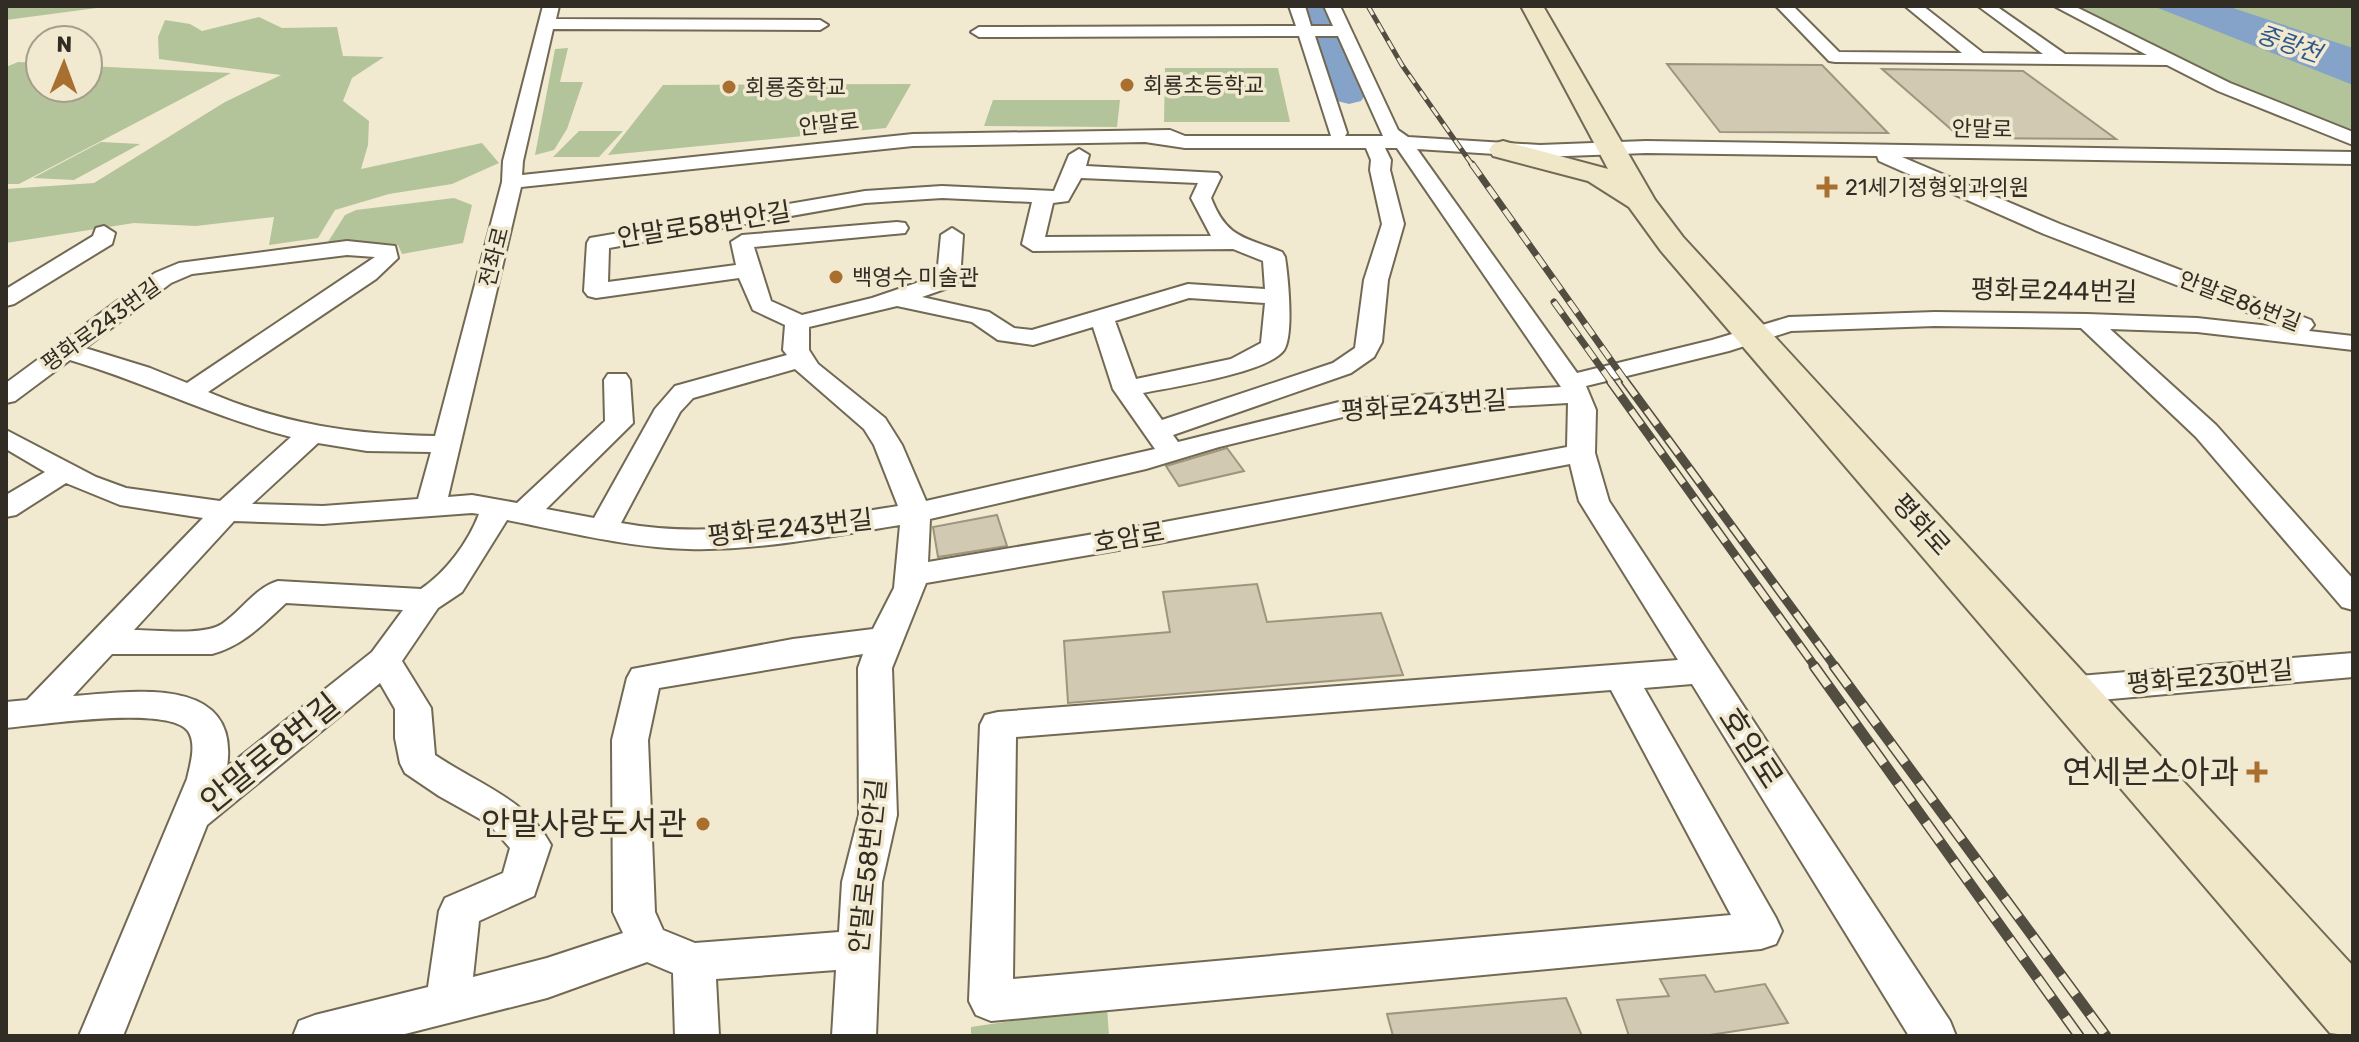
<svg xmlns="http://www.w3.org/2000/svg" width="2359" height="1042" font-family="Rubik,'Noto Sans KR',sans-serif">
	<style>
		.green { fill: #b3c49a }
		.water { fill: #85a3c8 }
		.lines { fill: none; stroke-linecap: round; stroke-linejoin: round }
		.river { fill: #85a3c8; fill-rule: evenodd }
		.building { fill: #d2c9b2; stroke: #9e957f; stroke-width: 2 }
		.street-casing { stroke: #716954; stroke-width: 4 }
		.secondary-casing { stroke: #716954; stroke-width: 4 }
		.street { fill: #fff; fill-rule: evenodd }
		.secondary { fill: #efe7c8; fill-rule: evenodd }
		.rail-far3-casing { stroke: #524d41; stroke-width: 5 }
		.rail-far2-casing { stroke: #524d41; stroke-width: 7 }
		.rail-far1-casing { stroke: #524d41; stroke-width: 9 }
		.rail-casing { stroke: #524d41; stroke-width: 11 }
		.rail-far3 { stroke: #f2e9d1; stroke-width: 3; stroke-dasharray: 10; stroke-linecap: butt }
		.rail-far2 { stroke: #f2e9d1; stroke-width: 5; stroke-dasharray: 14; stroke-linecap: butt }
		.rail-far1 { stroke: #f2e9d1; stroke-width: 6; stroke-dasharray: 18; stroke-linecap: butt }
		.rail { stroke: #f2e9d1; stroke-width: 8; stroke-dasharray: 24; stroke-linecap: butt }
		.poi-dot { fill: #a96f2f; stroke: #f2e9d1; stroke-width: 3 }
		.labels { text-anchor: middle; dominant-baseline: central; stroke-width: 7; stroke-linejoin: round; paint-order: stroke }
		.far-poi-label { font-size: 22px; fill: #312d24; stroke: #f2e9d1; text-anchor: start }
		.far-street-label { font-size: 22px; fill: #312d24; stroke: #f2e9d1 }
		.far-water-label { font-size: 24px; font-style: italic; fill: #2f588a; stroke: #f2e9d1 }
		.street-label { font-size: 26px; fill: #312d24; stroke: #f2e9d1 }
		.near-street-label { font-size: 32px; fill: #312d24; stroke: #f2e9d1 }
		.near-poi-label { font-size: 32px; fill: #312d24; stroke: #f2e9d1; text-anchor: end }
	</style>
	<rect width="100%" height="100%" fill="#f2e9d1"/>
	<path class="green" d="M6 6H112L6 20Z
		M2069 6H2353V137L2229 86Z
		M259 17 282 28 337 27 343 56 384 57 352 78 343 101 369 121 368 145 361 169 482 143 499 163 452 184 389 194 335 210 318 238 269 245 274 217 196 226 134 223 6 243V189L94 183 225 102 281 75 159 59 158 37 165 20 190 24 202 31Z
		M568 48 560 82H583L567 129 554 150 535 155 555 49Z
		M18 62 40 63V88H88V66L231 73 19 184H6V67Z
		M1165 68H1278L1290 122H1164Z
		M911 84 886 128 608 155 663 85Z
		M993 100H1120L1117 127 984 126Z
		M579 131H623L599 157H553Z
		M101 142 140 144 74 180 33 178Z
		M454 198 472 205 463 243 402 254 398 245C373 241 351 243 326 245L345 215 356 210Z
		M1107 1007 1109 1036H971V1027Z"/>
	<path class="water" d="M2153 6H2227L2353 48V85Z"/>
	<g class="lines">
		<path class="river" d="M1298 6H1326L1366 94 1361 101 1349 104 1337 101 1332 94Z"/>
	</g>
	<path class="building" d="M1667 64 1822 65 1888 133 1720 132Z
		M1882 69 2023 71 2116 139 1961 138Z
		M1227 448 1244 471 1179 486 1166 466Z
		M997 515 1007 546 938 557 933 527Z
		M1257 584 1267 622 1381 613 1403 675 1068 703 1064 641 1170 632 1163 592Z
		M1705 975 1715 992 1765 984 1788 1023 1703 1036H1629L1617 1000 1669 996 1660 979Z
		M1566 998 1582 1036H1393L1387 1014Z"/>
	<g class="lines">
		<defs>
			<path id="street" d="M543 6H559L556 19 820 20 828 25 820 30 553 29 523 161 522 175 913 134 1170 130 1185 136H1331L1299 36 979 37 971 32 979 27 1296 26 1289 6H1305L1311 26H1333L1324 6H1340L1398 130 1408 137 1540 145 1646 141 2353 152V164L1902 157 2060 224 2311 320 2314 325 2309 331 2353 336V350L2197 332 2110 329 2216 425 2353 579V610L2342 607 2196 437 2081 328 1935 326 1791 331 1729 351 1586 386 1596 410 1595 453 1609 501 1950 1021 1956 1036H1909L1692 684 1644 688 1776 918 1782 931 1776 944 1761 949 991 1021 976 1015 969 1001 980 725 985 715 998 712 1678 660 1579 501 1570 464 1159 543 926 583 892 668 897 815 882 882 876 1036H832L836 970 716 979 719 1036H675L673 973 647 962 547 998 397 1036H293L299 1021 315 1015 428 987 439 911 445 898 503 873 510 848 489 824 439 796 405 773 400 763 395 738V709L380 683 207 825 123 1036H79L187 779C190 765 197 744 188 731 168 705 40 725 6 728V702L27 700 203 518 120 505 66 483 16 515 6 517V495L45 472 6 449V430L96 477 126 488 220 501 291 437C215 418 145 382 70 360L15 401 6 403V383L155 273 179 263 347 241 395 246 398 258 376 279 208 392C286 425 351 434 435 436L502 182 503 161ZM1315 36H1338L1383 136H1345L1347 133ZM1145 142 1185 148H1366L1371 160 1370 170 1382 224 1364 280 1355 348 1333 363 1162 420 1143 393C1172 387 1268 373 1284 350 1294 334 1288 276 1285 257L1282 252C1245 237 1227 239 1211 198L1221 177 1218 173 1086 166 1089 155 1079 149 1069 155 1054 191 942 186 865 191 590 238 587 243 584 291 588 296 596 298 739 278 753 310 785 325 783 350 787 355 675 386 655 409 594 518 546 509 633 423 630 380 626 374H608L604 380 605 421 517 503 472 495 448 497 521 187 913 146ZM1385 148H1397L1561 387 1351 399 1178 442 1173 435 1351 373 1374 357 1382 342 1388 280 1404 224 1390 170 1391 160ZM1417 149 1540 157 1646 153 1877 156 1879 161 2044 234 2288 328 2197 318 2087 314 1935 312 1789 317 1712 340 1577 373ZM1081 178 1198 183 1191 198 1211 236 1045 237 1053 203 1068 201ZM942 198 1032 202 1022 244 1033 251 1233 249 1263 261 1265 289 1188 284 1032 330 1014 328 989 312 922 297 956 285 960 280 963 235 952 228 941 235 937 276 872 298 802 315 771 301 754 247 905 233 908 228 905 223 897 222 742 235 731 242 736 265 608 282 609 248 865 203ZM347 255 375 257 187 383 150 368 85 348 171 283 192 274ZM1189 298 1265 303 1261 343 1231 359 1136 379 1115 321ZM897 306 972 322 998 340 1033 345 1093 327 1113 389 1155 449 926 501 902 445 885 418 818 364 809 350V327ZM795 369 864 429 874 445 898 506C809 520 711 540 621 523L680 412 693 398ZM1568 403 1567 447 1159 523 928 562 930 519 1146 469 1219 447 1351 415ZM318 443 367 451 431 452 418 499 323 506 252 504ZM472 513 479 514C468 543 446 572 421 589L278 581C255 588 242 610 222 624 204 636 157 630 134 630L234 521 323 524ZM507 520C567 532 626 547 688 549 758 551 831 536 900 525L894 588 873 629 793 639 632 669 627 678 612 740 613 912 623 933 547 958 473 977 479 921 534 896 551 845C527 799 476 783 435 755L431 708 402 661 438 608 462 592ZM286 603 403 610 372 652 227 767C241 673 130 692 73 696L112 654H212C244 645 262 625 286 603ZM863 654 858 668 859 815 842 882 839 932 695 943 663 930 655 912 648 740 659 688ZM1611 690 1731 915 1013 979 1016 737Z
				M1776 6H1793L1839 52 1962 53 1905 6H1923L1983 53 2043 54 1978 6H1996L2065 54 2147 55 2054 6H2074L2230 83 2353 132V145L2218 91 2167 65 1835 62 1829 61Z
				M104 226 115 233 112 244 14 304 6 306V289L93 236 96 228Z
				M2353 653V677L2067 703 2055 699 2050 690 2055 681 2067 677Z"/>
			<path id="secondary" d="M1521 6H1543L1655 200 1683 237 2353 966V1036L2330 1033 1661 251 1629 207 1588 181 1493 156 1489 150 1493 144 1503 141 1608 169Z"/>
		</defs>
		<use href="#street" class="street-casing"/>
		<use href="#secondary" class="secondary-casing"/>
		<use href="#street" class="street"/>
		<use href="#secondary" class="secondary"/>
		<defs>
			<path id="rail-far3" d="M1368 6 1402 65 1473 166"/>
			<path id="rail-far2" d="M1472 164 1627 383
				M1554 302 1612 383"/>
			<path id="rail-far1" d="M1610 381 1816 668
				M1625 381 1836 668"/>
			<path id="rail" d="M1814 666 2079 1036
				M1834 666 2106 1036"/>
		</defs>
		<use href="#rail-far3" class="rail-far3-casing"/>
		<use href="#rail-far2" class="rail-far2-casing"/>
		<use href="#rail-far1" class="rail-far1-casing"/>
		<use href="#rail" class="rail-casing"/>
		<use href="#rail-far3" class="rail-far3"/>
		<use href="#rail-far2" class="rail-far2"/>
		<use href="#rail-far1" class="rail-far1"/>
		<use href="#rail" class="rail"/>
	</g>
	<g class="poi-dot">
		<circle cx="1127" cy="85" r="8"/>
		<circle cx="729" cy="87" r="8"/>
		<path d="M1823 175h8v8h8v8h-8v8h-8v-8h-8v-8h8z"/>
		<circle cx="836" cy="277" r="8"/>
		<path d="M2253 760h8v8h8v8h-8v8h-8v-8h-8v-8h8z"/>
		<circle cx="703" cy="824" r="8"/>
	</g>
	<g class="labels">
		<g class="far-poi-label">
			<text x="1143" y="85">회룡초등학교</text>
			<text x="745" y="87">회룡중학교</text>
			<text x="1845" y="187">21세기정형외과의원</text>
			<text x="852" y="277">백영수 미술관</text>
		</g>
		<g class="far-street-label">
			<text transform="translate(829 124) rotate(-6)">안말로</text>
			<text transform="translate(1982 129) rotate(1)">안말로</text>
			<text transform="translate(494 257) rotate(-76)">전좌로</text>
			<text transform="translate(2240 301) rotate(21)">안말로86번길</text>
			<text transform="translate(101 325) rotate(-36)">평화로243번길</text>
		</g>
		<g class="far-water-label">
			<text transform="translate(2289 44) rotate(19)">중랑천</text>
		</g>
		<g class="street-label">
			<text transform="translate(704 225) rotate(-9)">안말로58번안길</text>
			<text transform="translate(2054 291) rotate(1)">평화로244번길</text>
			<text transform="translate(1424 406) rotate(-4)">평화로243번길</text>
			<text transform="translate(1921 525) rotate(48)">평화로</text>
			<text transform="translate(790 528) rotate(-6)">평화로243번길</text>
			<text transform="translate(1129 538) rotate(-10)">호암로</text>
			<text transform="translate(2210 677) rotate(-5)">평화로230번길</text>
			<text transform="translate(868 866) rotate(-84)">안말로58번안길</text>
		</g>
		<g class="near-street-label">
			<text transform="translate(1751 748) rotate(57)">호암로</text>
			<text transform="translate(270 753) rotate(-39)">안말로8번길</text>
		</g>
		<g class="near-poi-label">
			<text x="2239" y="772">연세본소아과</text>
			<text x="687" y="824">안말사랑도서관</text>
		</g>
	</g>
	<rect width="2359" height="1042" fill="none" stroke="#312d24" stroke-width="16"/>
	<g transform="translate(64 64) rotate(1)"><circle r="38" fill="#f2e9d1" stroke="#a59e8c" stroke-width="2"/>
	<path d="M0-6L14 30L0 20L-14 30Z" fill="#a96f2f"/>
	<text y="-12" font-size="22" font-weight="bold" text-anchor="middle" fill="#312d24">N</text>
	</g>
</svg>
